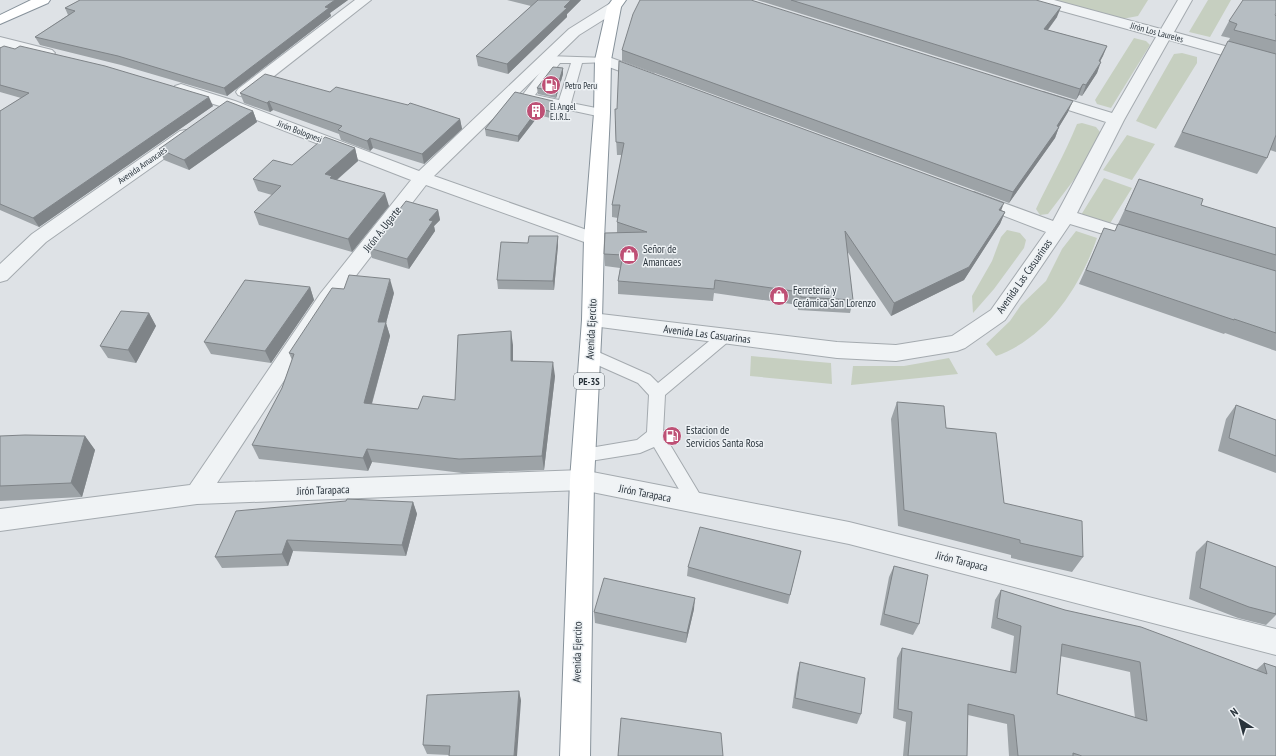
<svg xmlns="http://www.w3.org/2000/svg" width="1276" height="756" font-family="'PT Sans Narrow',sans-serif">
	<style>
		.green { fill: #c6cfc0 }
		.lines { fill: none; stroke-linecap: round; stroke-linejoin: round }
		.lane-casing { stroke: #a4aaaf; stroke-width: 2 }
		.street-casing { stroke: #a4aaaf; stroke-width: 2 }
		.highway-casing { stroke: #87929b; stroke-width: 2 }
		.lane { fill: #f0f3f5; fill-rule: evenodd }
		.street { fill: #f0f3f5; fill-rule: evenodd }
		.highway { fill: #fff; fill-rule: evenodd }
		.wall { fill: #9da3a7; fill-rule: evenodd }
		.shaded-wall { fill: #7f8488 }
		.building { fill: #b6bdc2; stroke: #7f8488; fill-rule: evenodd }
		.labels { text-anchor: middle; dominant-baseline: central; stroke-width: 3; stroke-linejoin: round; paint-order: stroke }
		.far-street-label { font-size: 9px; fill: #29333b; stroke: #edf1f4 }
		.far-poi-label { font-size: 9px; fill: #29333b; stroke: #edf1f4; text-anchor: start }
		.shield { fill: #edf1f4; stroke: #646c72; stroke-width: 1 }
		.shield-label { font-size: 10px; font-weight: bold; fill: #29333b }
		.street-label { font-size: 11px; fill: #29333b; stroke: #edf1f4 }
		.poi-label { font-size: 11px; fill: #29333b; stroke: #edf1f4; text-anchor: start }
	</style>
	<rect width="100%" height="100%" fill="#dee2e6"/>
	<path class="green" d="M1055 0H1148L1138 16 1122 19Z
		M1208 0H1231L1210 37 1189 32Z
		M1134 38 1146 41 1150 45 1111 108 1097 104 1095 100Z
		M1182 53 1197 57V63L1156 129 1136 121 1174 54Z
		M1082 123 1096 127 1100 132 1098 138 1076 177 1048 214 1040 215 1036 209C1049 181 1065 154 1077 124Z
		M1127 135 1155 144 1132 180 1103 170Z
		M1104 178 1132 188 1109 225 1081 215Z
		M1007 230 1020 233 1026 240 1024 248 994 289 973 313 972 296 992 261 1001 237Z
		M1076 231 1097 238C1080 287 1047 338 996 356L986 344 1010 321 1021 305 1046 281 1062 249Z
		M751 356 831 363 832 384 750 376Z
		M949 358 958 374 851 385 853 366H904Z"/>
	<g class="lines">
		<defs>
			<path id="lane" d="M547 56 607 58 609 60 607 62 582 63 571 103 606 110 608 113 606 116 602 117 523 100 521 97 548 62 543 61 541 59ZM560 63H571L559 100 535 95Z
				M724 331 729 333 732 337 729 341 665 395 663 433 705 503 702 508 696 511 690 508 654 447 640 453 584 462 578 460 575 455 578 450 637 440 647 432 649 395 638 383 584 359 582 355 584 351 590 349 596 351 650 375 658 383 719 333Z"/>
			<path id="street" d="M355 0H371L250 95 244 97 238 95 236 92 238 89Z
				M1031 0H1054L1161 29 1178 0H1192L1174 32 1276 60V70L1169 40 1124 120 1077 213 1150 236 1153 240 1150 244 1143 246 1070 224 1005 320 965 348 957 351 896 361 837 358 585 325 582 320 585 315 592 313 837 342 896 345 952 336 991 310 1046 232 968 202 965 198 968 194 974 192 1053 221 1106 122 1037 100 1035 97 1037 94 1043 92 1112 113 1156 37 1033 3Z
				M614 3 619 4 621 7 619 10 579 35 434 176 601 235 604 239 601 243 594 245 587 243 426 185 334 304 217 483 582 470 849 522 1276 629V655L849 544 582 490 197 504 0 531V509L190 485 320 294 411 180 223 107 175 92 173 89 175 86 181 84 187 86 235 101 419 171 569 29 609 4Z
				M0 37 52 50 55 53 52 56 47 58 0 47Z
				M603 55 653 73 655 76 653 79 647 81 598 63 595 60 598 57Z
				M186 130 192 131 195 135 192 139 46 242 7 280 0 282V264L32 234 180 131Z"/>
			<path id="highway" d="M31 0H50L48 3 0 24V15Z
				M612 0H626L621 7 611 60 610 113 604 239 602 320 594 480 590 756H560L570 480 582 320 584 239 594 113 595 60 607 7Z"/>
		</defs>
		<use href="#lane" class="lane-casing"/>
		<use href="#street" class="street-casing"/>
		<use href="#highway" class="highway-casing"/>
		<use href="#lane" class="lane"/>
		<use href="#street" class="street"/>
		<use href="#highway" class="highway"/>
	</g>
	<path class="wall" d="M80 0H348L330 13 331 16 227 96 121 65 40 45 35 37 68 15 65 8Z
		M507 0H581L567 14V17L508 74 478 66 476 56 531 6Z
		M757 0H1036L1057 17 1048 30 1107 46 1100 62 1097 73 1082 96 1079 95 1076 100Z
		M1276 16V152L1270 150 1267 158 1257 174 1174 147 1230 38 1221 36 1229 21Z
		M0 48 213 106 39 227 0 210V111L21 98 0 92Z
		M622 50 1068 112 1059 127 1055 138 1009 203 622 61Z
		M563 68V74L556 98 538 94 537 88Z
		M330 92 460 119 462 129 424 164 373 148 370 151 341 140 339 134 273 110 270 112 244 103 240 93Z
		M515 92 553 107 550 118 539 115 518 142 486 136 485 129Z
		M253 111 257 122 189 170 164 160 159 149Z
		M615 121 1001 210 1005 212 1000 224 964 280 891 316 847 251 853 300 850 313 798 310V305L714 293 713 301 618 294V281L620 268 605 266 604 254 617 232V222L618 218 612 217V205L622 155H617Z
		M355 148 358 161 337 180 389 206 352 252 259 225 254 212 272 195 258 191 253 179 292 165Z
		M1139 179 1201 205 1276 228V351L1225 333 1224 334 1079 284 1098 242 1104 228 1115 231 1118 224 1213 252 1118 224Z
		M438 210 440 220 434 226 435 231 409 269 372 258 369 248Z
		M558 236V245L554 290 498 289 497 280 528 243Z
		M310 287 314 300 271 363 211 354 204 342Z
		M394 293 386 323 390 336 372 404 418 409 455 400 513 345V361L555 376 544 470 462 473 372 462 368 471 259 459 252 445 282 388 292 360 289 353Z
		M149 313 156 326 136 363 108 358 100 346Z
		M897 402 1004 503 1083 557 1072 572 1011 558V555L898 526 891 419Z
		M1236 405 1276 420V473L1218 451 1226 419Z
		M0 436H85L95 450 82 497 0 501Z
		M413 502 417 514 406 556 293 551 288 566 222 568 215 557Z
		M1207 541 1276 567V615L1266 625 1238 618 1189 599 1196 552Z
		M801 551 788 604 687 576 688 567Z
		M894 566 919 624 913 635 880 625 889 577Z
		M1001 590 1256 670 1264 663 1276 667V756H1009L1007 724 968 715 967 756H903L906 722 893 718 897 658 902 648 1010 672 1014 636 991 628 995 600ZM1060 656 1130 672 1135 718 1057 694Z
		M694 609 686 643 595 623 594 612Z
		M800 662 861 714 857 724 792 708 797 673Z
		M519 691 521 701 449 755 427 754 423 745Z"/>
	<path class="shaded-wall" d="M335 0H348L330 13 331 16 227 96 224 88 325 7Z
		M571 0H581L567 14V17L508 74 507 64Z
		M1061 7 1057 17 1040 40 1044 29Z
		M1107 46 1103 56 1094 72 1099 61Z
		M1101 62 1097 73 1082 96 1086 85Z
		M563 68V74L556 98V91Z
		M1083 84 1079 95 1076 100 1080 89Z
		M209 97 213 106 39 227 33 218Z
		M269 101 273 110 270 112 267 103Z
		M553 101V107L550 118 549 111Z
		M1073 101 1068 112 1054 135 1059 127 1055 138 1009 203 1013 192 1057 126Z
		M538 109 539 115 518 142V136Z
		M253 111 257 122 189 170 184 160Z
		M460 119 462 129 424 164 422 154Z
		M370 138 373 148 370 151 367 141Z
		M355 148 358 161 334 182 325 174Z
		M385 193 389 206 352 252 348 239Z
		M1004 203 999 216V210Z
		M438 210 440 220 434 226 435 231 409 269 407 259 429 220Z
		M1005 212 1000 224 964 280 891 316 894 303Z
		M558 236V245L554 290 553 281Z
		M390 279 394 293 386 323 390 336 368 417 364 403 378 322Z
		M310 287 314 300 271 363 265 351Z
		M149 313 156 326 136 363 128 350Z
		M511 331 513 345V375L511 361Z
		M553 362 555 376 544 470 542 456Z
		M85 436 95 450 82 497 71 483Z
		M367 449 372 462 368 471 363 458Z
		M413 502 417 514 406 556 402 545Z
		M287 540 293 551 288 566 282 554Z
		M695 598 694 609 686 643 687 633Z
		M519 691 521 701 517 756H514Z"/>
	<path class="building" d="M80 0H335L325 7 329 8 224 88 118 56 35 37 75 11 65 8Z
		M538 0H571L564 7 567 8 507 64 476 56Z
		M640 0H751L1073 101 1057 126 1059 127 1013 192 622 50 633 14Z
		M791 0H1036L1061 7 1044 29 1107 46 1099 61 1101 62 1086 85 1083 84 1080 89Z
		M1243 0H1276V13L1275 15 1276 16V41L1234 30 1237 24 1229 21Z
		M1228 41 1276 54V135L1267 158 1182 132Z
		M4 46 15 49 20 46 105 66 209 97 33 218 0 204V111L29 93 0 85V48Z
		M619 61 1004 203 999 210 1005 212 969 267 894 303 845 231 853 300 801 297 800 292 715 280 714 289 618 281 623 255 604 254 605 233 647 232 617 222 620 205H612L624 143 616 142 615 109H617Z
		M553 67 563 68 556 91 537 88Z
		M265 74 330 92 336 87 408 105 410 103 460 119 422 154 370 138 367 141 338 130 342 126 269 101 267 103 240 93Z
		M515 92 553 101 549 111 538 109 518 136 485 129Z
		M227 101 253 111 184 160 159 149Z
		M325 137 355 148 325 174 332 176 330 178 385 193 348 239 254 212 281 186 253 179 273 160 292 165Z
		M1139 179 1203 199 1201 205 1276 228V255L1125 210Z
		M406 201 438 210 429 220 433 221 407 259 369 248Z
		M1118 224 1276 271V333L1234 319V320L1086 270 1104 228 1115 231Z
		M529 236H558L553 281 497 280 501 242 528 243Z
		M349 275 390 279 378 322H386L364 403 418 409 423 396 455 400 458 335 511 331V361L553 362 542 456 459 459 367 449 363 458 252 445 282 388 294 354 289 353 332 288 344 289Z
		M245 280 310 287 265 351 204 342Z
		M121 311 149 313 128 350 100 346Z
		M897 402 944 406 946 428 996 433 1004 503 1082 521 1083 557 1020 543V540L904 510Z
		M1236 405 1276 420V456L1229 438Z
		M25 435 85 436 71 483 0 486V436Z
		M347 499 413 502 402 545 287 540 282 554 215 557 236 511 346 501Z
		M700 527 801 551 790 595 688 567Z
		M1207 541 1276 567V614L1249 607 1200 588Z
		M894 566 928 575 919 624 884 614Z
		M604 578 695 598 687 633 594 612Z
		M1001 590 1065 610 1141 627 1267 674 1264 663 1276 667V756H1082L1073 753V756H1018L1014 715 968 704 967 756H908L912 712 898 709 902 648 1016 673 1021 626 997 618ZM1062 644 1140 662 1147 721 1057 694Z
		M800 662 865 678 861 714 795 698Z
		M519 691 514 756H449L450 746 423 745 427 695Z
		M621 718 721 733 723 756H618Z"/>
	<defs>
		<symbol id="fuel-disc" viewBox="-11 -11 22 22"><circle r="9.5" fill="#be5075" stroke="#edf1f4"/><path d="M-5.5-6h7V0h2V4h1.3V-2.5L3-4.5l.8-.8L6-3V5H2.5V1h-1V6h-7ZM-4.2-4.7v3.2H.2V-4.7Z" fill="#fff"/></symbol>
		<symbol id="building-disc" viewBox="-11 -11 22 22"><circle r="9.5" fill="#be5075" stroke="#edf1f4"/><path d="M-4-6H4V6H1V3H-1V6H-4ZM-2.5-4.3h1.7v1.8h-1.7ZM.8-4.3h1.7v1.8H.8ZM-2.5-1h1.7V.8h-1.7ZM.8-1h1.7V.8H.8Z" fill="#fff"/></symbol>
		<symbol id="shop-disc" viewBox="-11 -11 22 22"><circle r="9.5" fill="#be5075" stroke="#edf1f4"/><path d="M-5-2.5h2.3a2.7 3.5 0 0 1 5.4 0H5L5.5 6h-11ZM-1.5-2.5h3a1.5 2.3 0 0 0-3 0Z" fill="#fff"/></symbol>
	</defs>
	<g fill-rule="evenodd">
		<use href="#fuel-disc" x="540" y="74" width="22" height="22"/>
		<use href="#building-disc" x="525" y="100" width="22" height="22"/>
		<use href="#shop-disc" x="618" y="244" width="22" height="22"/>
		<use href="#shop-disc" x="768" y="285" width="22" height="22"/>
		<use href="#fuel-disc" x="661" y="425" width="22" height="22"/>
	</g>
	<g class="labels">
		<g class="far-street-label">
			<text transform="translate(1157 32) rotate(15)">Jirón Los Laureles</text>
			<text transform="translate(300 131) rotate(21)">Jirón Bolognesi</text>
			<text transform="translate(142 165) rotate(-35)">Avenida Amancaes</text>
		</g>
		<g class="far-poi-label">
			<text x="565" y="85">Petro Peru</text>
			<text x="550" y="106">El Angel<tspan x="550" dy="10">E.I.R.L.</tspan></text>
		</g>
		<rect class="shield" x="574" y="373" width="30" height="16" rx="3"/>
		<g class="shield-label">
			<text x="589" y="381">PE-3S</text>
		</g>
		<g class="street-label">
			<text transform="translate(382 229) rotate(-52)">Jirón A. Ugarte</text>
			<text transform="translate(1024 276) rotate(-55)">Avenida Las Casuarinas</text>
			<text transform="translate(591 329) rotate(-87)">Avenida Ejercito</text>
			<text transform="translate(707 334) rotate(7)">Avenida Las Casuarinas</text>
			<text transform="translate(323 490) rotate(-2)">Jirón Tarapaca</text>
			<text transform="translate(645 493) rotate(11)">Jirón Tarapaca</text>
			<text transform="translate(962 561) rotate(14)">Jirón Tarapaca</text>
			<text transform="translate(577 652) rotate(-89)">Avenida Ejercito</text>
		</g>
		<g class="poi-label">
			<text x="643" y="249">Señor de<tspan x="643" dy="13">Amancaes</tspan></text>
			<text x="793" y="290">Ferretería y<tspan x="793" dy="13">Cerámica San Lorenzo</tspan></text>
			<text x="686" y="430">Estacion de<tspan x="686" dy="13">Servicios Santa Rosa</tspan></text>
		</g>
	</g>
	<g transform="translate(1240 720) rotate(324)" stroke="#edf1f4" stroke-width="3" paint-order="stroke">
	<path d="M0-3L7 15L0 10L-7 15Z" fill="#29333b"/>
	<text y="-6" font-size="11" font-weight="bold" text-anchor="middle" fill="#29333b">N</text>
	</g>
</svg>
